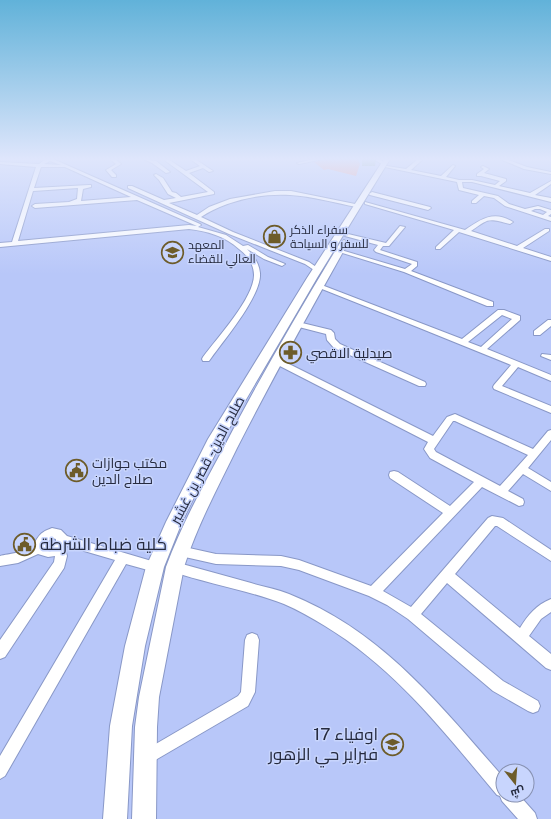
<svg xmlns="http://www.w3.org/2000/svg" width="551" height="819" font-family="'Public Sans',Cairo,sans-serif">
	<style>
		.green { fill: #f99b8a }
		.lines { fill: none; stroke-linecap: round; stroke-linejoin: round }
		.minor-casing { stroke: #8998c7; stroke-width: 2 }
		.highway-casing { stroke: #8998c7; stroke-width: 2 }
		.minor { fill: #fff; fill-rule: evenodd }
		.highway { fill: #fff; fill-rule: evenodd }
		.wall { fill: #7ea888 }
		.labels { text-anchor: middle; dominant-baseline: central; stroke-width: 3; stroke-linejoin: round; paint-order: stroke }
		.far-poi-label { font-size: 12px; fill: #262b3f; stroke: #c8d5fd; text-anchor: start }
		.poi-label { font-size: 14px; fill: #262b3f; stroke: #c8d5fd; text-anchor: start }
		.street-label { font-size: 14px; fill: #262b3f; stroke: #c8d5fd }
		.near-poi-label { font-size: 17px; fill: #262b3f; stroke: #c8d5fd; text-anchor: start }
	</style>
	<rect width="100%" height="100%" fill="#b8c7f9"/>
	<path class="green" d="M326 159H359L358 160 360 164 356 176 328 169 324 170 314 162Z"/>
	<g class="lines">
		<defs>
			<path id="minor" d="M46 159H53L200 224 201 225 198 227 226 235 243 246 248 245 268 257 285 264 282 266 264 259 247 249C253 255 259 263 260 273 262 296 222 342 209 361H203L202 359 203 357C217 338 254 298 254 275 254 264 247 255 239 249 225 236 207 231 189 229L0 247V243L12 242 36 167 0 164V162L39 164ZM50 161 61 165 44 164ZM41 167H65L131 197 81 201 83 189 91 187V185H89L34 188ZM78 188 77 199 69 202 35 204 32 206 35 208 137 200 197 226 189 225 18 241 33 191Z
				M110 159H115L121 164 111 170 116 175V177H112L106 170 116 164Z
				M143 159 156 161 170 172 166 173 152 163Z
				M163 159H168L186 171 200 166 190 159H195L213 171 209 172 203 168 189 173 214 192V194L169 203 197 215 209 207 230 199 275 191H291L360 205 357 207C335 203 312 196 290 195 261 193 225 201 201 217L233 232 309 262 319 269 320 270 317 272 305 264 229 234 128 188V186H132L164 200 176 198 168 194 159 180 154 175 156 174 163 178 172 192 176 193 181 197 208 192Z
				M314 159H323L299 164 297 163Z
				M373 159H378L386 163 382 164Z
				M418 159 422 160 411 170 441 176 453 165 455 166 446 177 459 180H472L495 185 500 181 481 176H477V174L484 169 481 167 483 166 489 169 484 173 506 179V181L499 186 530 193 551 181V184L535 195 551 198V202L472 182H462L463 188 498 196 509 204 525 209 538 206 551 210V214L548 216 551 217V221L505 206 494 198 484 196 476 203H472V201L479 195 459 190 457 182 385 167 387 166 406 169ZM535 209H540L547 212 543 215 531 211Z
				M500 159H506L527 167 551 172V174L524 169Z
				M372 192 430 207 431 208 428 210 370 195 369 194Z
				M365 202 465 230C481 219 494 210 513 222L510 224C488 218 489 218 471 231L517 246 545 229H549V231L523 248 551 257V261L459 232 440 249H436V247L454 230 365 204Z
				M400 226 405 227 389 246H383L380 250 417 262V266L411 271 493 302V306H487L404 272 336 251 341 250 405 269 412 264 376 252 374 250 378 245 345 236 348 234 386 243Z
				M319 284 462 339 498 310H504L520 316V320L487 349 551 375V381L518 367 502 386 551 406V413L494 389 493 387 494 385 511 365 390 316 317 287 316 286ZM502 315 512 319 481 347 468 342Z
				M548 320H551V326L540 335H534V331Z
				M295 322H298L331 330 334 333 335 339 340 344 425 382 426 384 425 386H419L334 348 327 340 326 334 295 326Z
				M542 354 551 355V360L541 356Z
				M277 358 433 436 447 417 455 414 533 449 548 431 551 430V440L528 468 551 482V491L523 474 508 491 523 499 524 502 523 505 519 506 482 487 383 591 411 607 488 518 492 516 503 518 551 550V561L497 526H495L455 574 520 628C528 615 536 605 551 599V612L541 619 529 636 551 654V670L546 668 447 583 421 614 503 681 538 701 540 706 538 711 533 713 528 711 493 691 408 619 387 605 369 596 299 570 281 566 216 564 176 555 174 551 176 547 180 546 216 554 281 556 299 560 371 586 443 513 390 478 389 475 390 472 394 471 398 472 450 506 474 482 430 458 424 449 428 442 274 363 273 361ZM453 421H455L528 455 500 486 436 452 434 449Z
				M52 528 61 530 67 536 155 562 159 563 161 567 159 571 155 572 126 564 5 776 0 779V756L115 560 67 546 65 549 67 556 64 568 5 657 0 659V640L54 562 55 556 48 557 38 554 18 563 0 566V556C8 554 29 552 33 545 40 535 39 533 52 528ZM52 538 56 539V543L51 547H46L45 544Z
				M175 562C200 569 226 576 251 583 263 587 277 589 289 594 382 631 439 704 503 777V795H519L535 813 537 819H518L502 801 500 796 497 795C444 732 396 669 325 626 312 618 298 610 284 604 248 590 208 584 171 571L169 567 171 563Z
				M252 633 257 635 259 640 255 692 248 706 152 762 147 765 142 762 139 757 142 752 238 696 241 692 245 640 247 635Z"/>
			<path id="highway" d="M384 159H390L317 278 220 444 182 522 164 567 145 646 132 726 127 819H103L110 726 125 646 146 567 166 522 208 439 307 278Z
				M344 240 348 243C310 311 272 379 237 448 218 487 197 526 184 567L159 697 157 727 156 819H132L135 727 139 697 166 567C181 526 202 488 223 449 259 379 299 311 340 243Z"/>
		</defs>
		<use href="#minor" class="minor-casing"/>
		<use href="#highway" class="highway-casing"/>
		<use href="#minor" class="minor"/>
		<use href="#highway" class="highway"/>
	</g>
	<path class="wall" d="M362 159H376L375 166H362Z"/>
	<linearGradient id="sky" x2="0" y2="1"><stop stop-color="#61b2d9"/><stop offset="0.58" stop-color="#dfe6fc"/><stop offset="1" stop-color="#dfe6fc" stop-opacity="0"/></linearGradient>
	<rect width="551" height="274" fill="url(#sky)"/>
	<defs>
		<symbol id="shop-ring" viewBox="-11 -11 22 22"><circle r="9.5" fill="#c8d5fd" stroke="#6d5c2a" stroke-width="1.5"/><path d="M-5-2.5h2.3a2.7 3.5 0 0 1 5.4 0H5L5.5 6h-11ZM-1.5-2.5h3a1.5 2.3 0 0 0-3 0Z" fill="#6d5c2a"/></symbol>
		<symbol id="university-ring" viewBox="-11 -11 22 22"><circle r="9.5" fill="#c8d5fd" stroke="#6d5c2a" stroke-width="1.5"/><path d="M0-5L7-2L0 1L-7-2ZM-4 1L0 2.5L4 1V4Q0 6-4 4Z" fill="#6d5c2a"/></symbol>
		<symbol id="pharmacy-ring" viewBox="-11 -11 22 22"><circle r="9.5" fill="#c8d5fd" stroke="#6d5c2a" stroke-width="1.5"/><path d="M-2-6h4v4h4v4h-4v4h-4v-4h-4v-4h4Z" fill="#6d5c2a"/></symbol>
		<symbol id="civic-ring" viewBox="-11 -11 22 22"><circle r="9.5" fill="#c8d5fd" stroke="#6d5c2a" stroke-width="1.5"/><path d="M-.6-6.5H3V-4.5H.6V-3L4-1V1h2V6H-6V1h2V-1L-.6-3ZM-1.2 2.5V6h2.4V2.5Z" fill="#6d5c2a"/></symbol>
		<symbol id="school-ring" viewBox="-11 -11 22 22"><circle r="9.5" fill="#c8d5fd" stroke="#6d5c2a" stroke-width="1.5"/><path d="M0-5L7-2L0 1L-7-2ZM-4 1L0 2.5L4 1V4Q0 6-4 4Z" fill="#6d5c2a"/></symbol>
	</defs>
	<g fill-rule="evenodd">
		<use href="#shop-ring" x="262" y="224" width="25" height="25"/>
		<use href="#university-ring" x="160" y="240" width="25" height="25"/>
		<use href="#pharmacy-ring" x="278" y="340" width="25" height="25"/>
		<use href="#civic-ring" x="64" y="458" width="25" height="25"/>
		<use href="#civic-ring" x="12" y="532" width="25" height="25"/>
		<use href="#school-ring" x="380" y="732" width="25" height="25"/>
	</g>
	<g class="labels">
		<g class="far-poi-label">
			<text x="290" y="230">سفراء الذكر<tspan x="290" dy="14">للسفر و السياحة</tspan></text>
			<text x="188" y="245">المعهد<tspan x="188" dy="14">العالي للقضاء</tspan></text>
		</g>
		<g class="poi-label">
			<text x="306" y="353">صيدلية الاقصي</text>
			<text x="92" y="463">مكتب جوازات<tspan x="92" dy="16">صلاح الدين</tspan></text>
		</g>
		<g class="street-label">
			<text transform="translate(207 460) rotate(-62)">صلاح الدين - قصر بن غشير</text>
		</g>
		<g class="near-poi-label">
			<text x="40" y="544">كلية ضباط الشرطة</text>
			<text x="378" y="734" text-anchor="end">اوفياء 17<tspan x="378" dy="20">فبراير حي الزهور</tspan></text>
		</g>
	</g>
	<g transform="translate(515 783) rotate(163)"><circle r="19" fill="#c8d5fd" stroke="#8791b1"/>
	<path d="M0-3L7 15L0 10L-7 15Z" fill="#6d5c2a"/>
	<text y="-6" font-size="11" font-weight="bold" text-anchor="middle" fill="#262b3f">ش</text>
	</g>
</svg>
